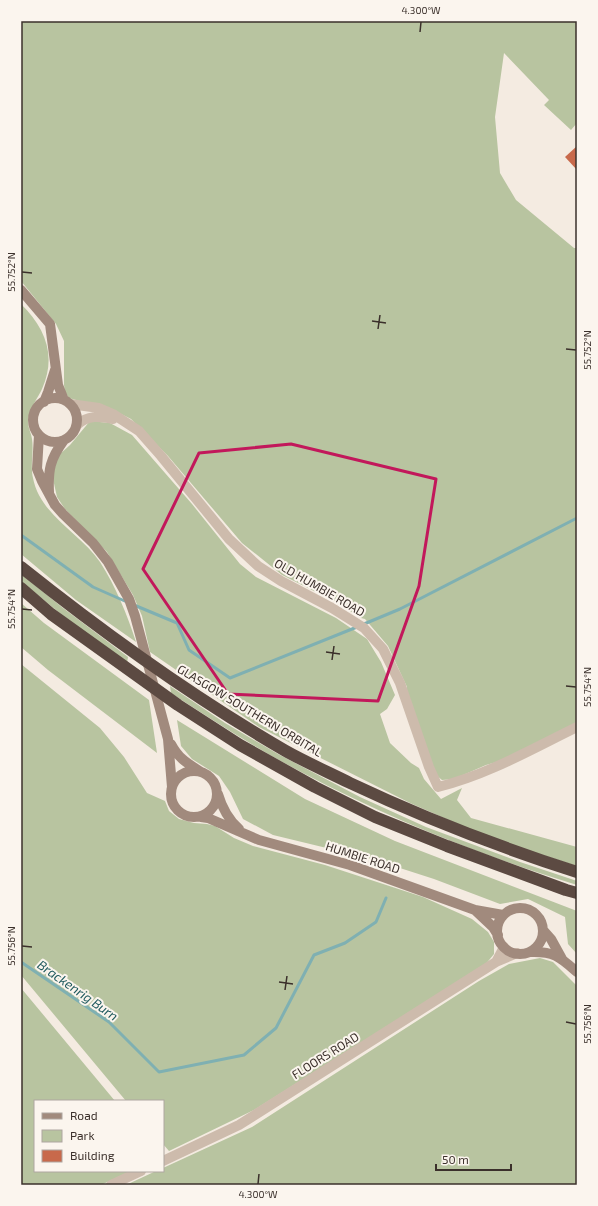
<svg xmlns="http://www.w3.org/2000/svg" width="598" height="1206" font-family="'Exo 2',sans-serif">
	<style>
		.green { fill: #b8c4a0 }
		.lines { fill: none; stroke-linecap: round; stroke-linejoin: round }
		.stream { stroke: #7fb0b2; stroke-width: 3 }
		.building { fill: #c8694b }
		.street { stroke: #cdbbac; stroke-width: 10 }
		.secondary { stroke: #a18a7d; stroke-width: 10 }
		.highway { stroke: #5c4a42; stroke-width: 12 }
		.marked { fill: none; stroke: #c2185b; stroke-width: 3; stroke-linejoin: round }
		.ticks { fill: none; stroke: #3b302b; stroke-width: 1.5 }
		.labels { text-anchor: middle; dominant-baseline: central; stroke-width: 4; stroke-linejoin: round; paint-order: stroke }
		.street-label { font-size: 12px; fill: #3b302b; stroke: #fbf5ee }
		.water-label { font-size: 13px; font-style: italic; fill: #1f5a5e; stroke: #fbf5ee }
		.neatline { fill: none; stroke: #3b302b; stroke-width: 1.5 }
		.ticks-label { font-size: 10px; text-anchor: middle; fill: #3b302b }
	</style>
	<rect width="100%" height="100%" fill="#f4ebe1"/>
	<path class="green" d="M21 21H577V123L571 130 544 105 549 100 504 53 495 117 500 173 516 200 574 248H577V724L504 760 486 765 454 779 442 780 436 775 407 695V687L388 646 365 619 361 618 334 601 282 575 242 543 168 456 131 419 115 411 69 398 65 392 64 385V341L56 324 21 281Z
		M21 304C45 328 57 355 42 389 38 398 31 406 29 416 26 425 31 431 32 439 34 452 30 465 33 478 40 515 80 533 100 562 116 587 127 614 136 642L76 600 21 554Z
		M90 421 110 423 132 435 192 504 240 564 256 577 336 618 367 639 381 662 395 695 387 709 380 714 390 743 411 763 419 768 424 779 441 799 462 788 457 800 471 818 577 847V866L492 839 410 803 259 727 150 652 142 616 133 595 107 552 65 509 57 497 53 479 54 467 60 454 70 445Z
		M21 574 63 608 128 657 127 663 62 615 22 582 21 580Z
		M21 603 44 623 149 700 157 753 48 670 21 647Z
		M21 664 100 728 124 757 147 793 165 801 169 811 179 819 194 823 207 824 215 826 234 838 253 846 325 865 423 897 472 919 488 932 494 942V954L485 965 254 1110 169 1151 163 1144V1101H126L21 975Z
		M170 686 225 723 278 754 360 797 426 827 520 862 577 881V885C482 856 390 819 303 773 257 749 214 721 171 693Z
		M177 720 305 799 395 841 577 911V954L568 944 565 917 528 899 500 904 434 879 372 859 273 835 243 819 230 792 219 776 192 759 181 746Z
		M540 958 553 962 577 986V1185H126L156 1171H163V1168L252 1127 479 981 509 964Z
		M21 988 115 1101H35V1171H131L101 1185H21Z"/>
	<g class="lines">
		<path class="stream" d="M21 535 93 587 127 602
			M134 605 177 623 189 650 230 678 357 627
			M364 624 400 609 577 518
			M21 962 109 1022 159 1072 244 1055 276 1028 314 955 345 943 376 922 386 898"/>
	</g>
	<path class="building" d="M577 146V170L565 157Z"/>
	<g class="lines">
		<path class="street" d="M70 404 99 408 113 414 139 431 161 456 229 539 258 566 281 581 332 608 364 628 383 649 400 683 429 767 438 787C487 775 532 749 577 727
			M77 425C88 415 99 416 113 419
			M496 962 504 947
			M163 1161 239 1125 496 962 517 953
			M111 1185 141 1171"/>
		<path class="secondary" d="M21 290 50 324 58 385 64 400
			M33 420a22 22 0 1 1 44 0a22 22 0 1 1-44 0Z
			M44 402 48 392 55 370
			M39 435 37 469 42 481 55 505 63 514 93 543 108 562 129 599 135 616 168 739 172 787
			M49 492C48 470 50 459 64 440
			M171 744C179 759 187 763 201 772
			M171 794a23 23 0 1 1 46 0a23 23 0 1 1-46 0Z
			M218 794C222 808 228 819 239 829
			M201 817 208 818 259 840 350 865 475 910 503 915
			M497 931a23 23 0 1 1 46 0a23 23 0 1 1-46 0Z
			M475 910 493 927 498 935
			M543 930 551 939 562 959
			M530 952C554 951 560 957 577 972"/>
		<path class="highway" d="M21 567C105 634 191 696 284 750 305 762 328 772 350 783 424 818 499 847 577 872
			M21 588 51 614 178 705 240 745 315 787 375 817 447 846 566 890 577 893"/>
	</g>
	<path class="marked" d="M291 444 436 479 419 586 378 701 228 694 143 569 199 453Z"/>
	<path class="ticks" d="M420 32 421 22M22 272 32 273M372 321 386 323M378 329 380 315M566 349 576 350M22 609 32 610M326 652 340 654M332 660 334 646M566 686 576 687M22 946 32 947M279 982 293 984M285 990 287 976M566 1022 576 1024M258 1184 259 1174"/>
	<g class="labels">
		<g class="street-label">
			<text transform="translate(320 587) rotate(30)">OLD HUMBIE ROAD</text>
			<text transform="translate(250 710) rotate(31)">GLASGOW SOUTHERN ORBITAL</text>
			<text transform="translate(363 857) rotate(18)">HUMBIE ROAD</text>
			<text transform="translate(325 1055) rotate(-32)">FLOORS ROAD</text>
		</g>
		<g class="water-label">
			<text transform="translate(78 990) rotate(35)">Brackenrig Burn</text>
		</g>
	</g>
	<rect width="598" height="1206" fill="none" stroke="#fbf5ee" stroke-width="44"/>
	<rect x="34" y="1100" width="130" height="72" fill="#fbf5ee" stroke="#aea6a0"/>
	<rect x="42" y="1113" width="20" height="6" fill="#a18a7d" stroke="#aea6a0"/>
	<text x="70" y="1120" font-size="12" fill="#3b302b">Road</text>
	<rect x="42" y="1130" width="20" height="12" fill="#b8c4a0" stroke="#aea6a0"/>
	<text x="70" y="1140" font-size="12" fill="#3b302b">Park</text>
	<rect x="42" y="1150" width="20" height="12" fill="#c8694b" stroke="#aea6a0"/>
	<text x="70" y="1160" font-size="12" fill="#3b302b">Building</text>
	<path d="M436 1164v6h75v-6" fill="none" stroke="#3b302b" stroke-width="2"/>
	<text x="442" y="1164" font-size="12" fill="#3b302b" stroke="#fbf5ee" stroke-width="3" paint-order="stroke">50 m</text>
	<rect x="22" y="22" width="554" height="1162" class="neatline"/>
	<g class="ticks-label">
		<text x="421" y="14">4.300°W</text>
		<text transform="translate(11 272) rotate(-90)" y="4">55.752°N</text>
		<text transform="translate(587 350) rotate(-90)" y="4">55.752°N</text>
		<text transform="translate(11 609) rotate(-90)" y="4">55.754°N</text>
		<text transform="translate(587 687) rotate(-90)" y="4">55.754°N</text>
		<text transform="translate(11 946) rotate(-90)" y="4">55.756°N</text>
		<text transform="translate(587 1024) rotate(-90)" y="4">55.756°N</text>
		<text x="258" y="1198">4.300°W</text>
	</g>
</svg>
